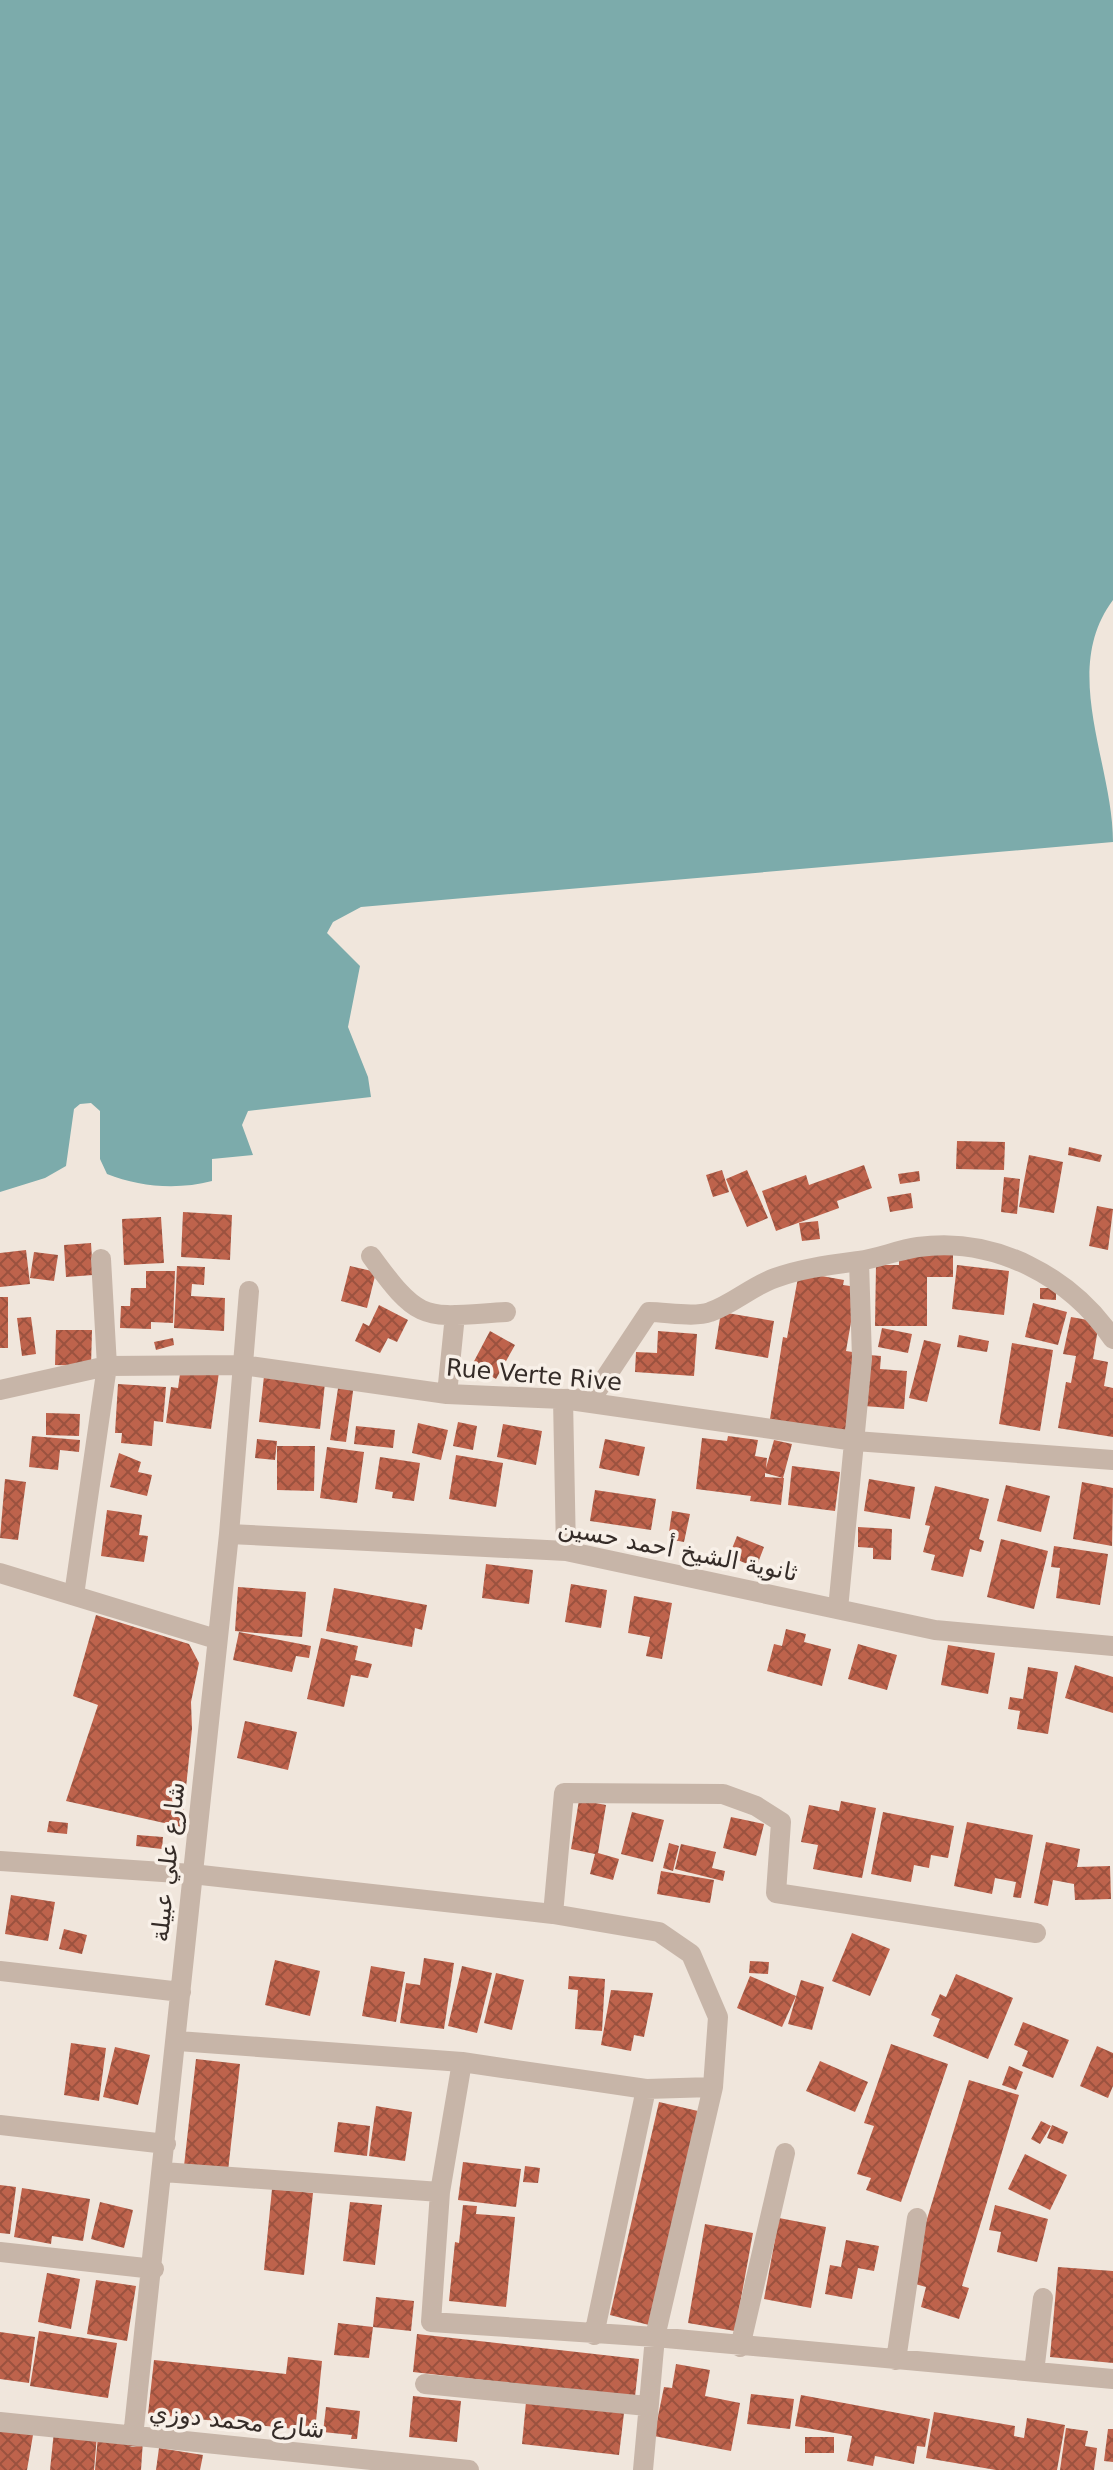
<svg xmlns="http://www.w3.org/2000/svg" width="1113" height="2470" font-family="'DejaVu Sans',Vazirmatn,sans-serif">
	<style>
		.water { fill: #7cabab }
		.building { fill: url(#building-cross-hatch) }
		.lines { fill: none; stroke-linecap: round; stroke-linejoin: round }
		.minor { stroke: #c7b5a8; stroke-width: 20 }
		.labels { text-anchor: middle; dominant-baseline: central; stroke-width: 7; stroke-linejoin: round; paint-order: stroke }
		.street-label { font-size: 24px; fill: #352c28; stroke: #f8f0e8 }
	</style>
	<defs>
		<pattern id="building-cross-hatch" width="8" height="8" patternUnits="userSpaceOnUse" patternTransform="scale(2)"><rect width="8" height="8" fill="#be634c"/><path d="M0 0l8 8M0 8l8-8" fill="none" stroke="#9b523f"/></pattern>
	</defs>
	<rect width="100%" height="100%" fill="#f0e6dc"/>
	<path class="water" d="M0 0H1113V600C1060 671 1113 763 1113 842L361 907 333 922 327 933 360 966 348 1027 368 1077 371 1097 248 1111 242 1125 253 1155 212 1159V1181C178 1190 139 1187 107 1174L100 1159V1111L91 1103 80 1104 74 1109 66 1166 45 1178 0 1192Z"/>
	<path class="building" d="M957 1141 1005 1142 1004 1170 956 1169Z
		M1069 1147 1102 1155 1100 1162 1068 1155Z
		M1029 1155 1063 1162 1054 1213 1019 1207Z
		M864 1165 872 1188 837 1201 839 1208 776 1231 762 1191 806 1175 809 1185Z
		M722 1170 729 1192 713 1197 706 1175Z
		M747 1170 768 1218 747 1227 726 1179Z
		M919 1171 920 1181 900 1184 898 1174Z
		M1004 1177 1020 1179 1017 1214 1001 1212Z
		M911 1193 913 1208 890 1212 887 1197Z
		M1097 1206 1113 1209 1108 1250 1089 1246Z
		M183 1212 232 1215 230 1260 181 1257Z
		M161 1217 164 1263 124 1265 122 1219Z
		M818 1221 820 1239 802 1241 799 1223Z
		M91 1243 93 1275 66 1277 64 1245Z
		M26 1250 30 1284 0 1287V1253Z
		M34 1252 58 1255 54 1281 30 1278Z
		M899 1252 953 1253V1277H927V1326H875L876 1265H899Z
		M957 1265 1009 1271 1004 1315 952 1309Z
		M177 1266 205 1267 204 1285 192 1284 191 1296 225 1298 224 1331 174 1328Z
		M350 1266 376 1272 367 1308 341 1301Z
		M146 1271H175L173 1323 151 1322V1329L120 1328 121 1306H130L131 1288H146Z
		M799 1272 844 1280 843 1285 857 1287 846 1351 859 1353 845 1432 770 1419 783 1337 787 1338Z
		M1040 1288H1056V1300L1040 1299Z
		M0 1297H8V1348H0Z
		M1033 1303 1067 1312 1058 1345 1025 1337Z
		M379 1305 408 1320 397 1342 388 1338 380 1353 355 1341 363 1323 369 1326Z
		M721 1312 774 1321 768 1358 715 1349Z
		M31 1317 36 1354 22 1356 17 1318Z
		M1071 1317 1099 1322 1093 1359 1108 1362 1104 1386 1113 1388V1437L1058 1428 1066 1382 1071 1383 1076 1356 1063 1354Z
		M882 1328 912 1334 908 1353 878 1347Z
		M56 1330H92L91 1366 55 1365Z
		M490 1331 515 1345 496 1379 472 1365Z
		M658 1331 697 1334 694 1376 635 1372 636 1352 657 1353Z
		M959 1335 989 1341 987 1352 957 1347Z
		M173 1338 174 1345 156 1350 154 1342Z
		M924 1340 941 1344 927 1402 909 1398Z
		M1012 1343 1053 1350 1040 1431 999 1424Z
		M869 1355 881 1356 880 1369 907 1371 904 1409 864 1406Z
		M181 1367 219 1372 211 1429 166 1423 171 1387 178 1388Z
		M264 1376 325 1383 320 1429 259 1422Z
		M339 1382 354 1384 346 1442 330 1440Z
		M118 1384 166 1387 163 1422 154 1421 152 1446 121 1443 122 1433H115Z
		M46 1413 80 1414 79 1436 46 1435Z
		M458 1422 477 1426 473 1450 453 1446Z
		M418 1423 448 1430 441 1460 412 1453Z
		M503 1424 542 1431 536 1465 497 1457Z
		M356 1426 395 1430 393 1448 354 1444Z
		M32 1436 80 1440 79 1452 60 1450 58 1470 29 1467Z
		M728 1436 758 1440 755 1456 767 1458 766 1468 774 1440 792 1444 783 1478 765 1473V1477L784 1478 781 1505 750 1501 751 1496 696 1489 702 1438 727 1441Z
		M257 1439 277 1441 275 1460 255 1458Z
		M605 1439 645 1447 639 1476 599 1468Z
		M277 1446H315L314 1491 277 1490Z
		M327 1447 364 1452 357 1503 320 1498Z
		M119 1453 141 1462 138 1472 152 1475 147 1496 110 1487Z
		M456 1455 503 1463 496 1507 449 1499Z
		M380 1457 420 1463 414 1501 392 1498 393 1492 375 1489Z
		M792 1466 840 1472 835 1511 788 1505Z
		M5 1479 26 1482 18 1540 0 1538Z
		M869 1479 915 1487 910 1519 864 1511Z
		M1082 1482 1113 1488 1112 1546 1073 1539Z
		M1006 1485 1050 1496 1041 1532 997 1521Z
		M935 1486 989 1499 979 1539 984 1541 981 1552 970 1549 963 1577 931 1570 935 1555 923 1552 930 1526 925 1525Z
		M595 1490 656 1499 651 1530 590 1521Z
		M107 1510 142 1515 139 1535 148 1536 144 1562 101 1556Z
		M672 1511 690 1514 684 1542 668 1539Z
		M858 1527 892 1529 891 1560 873 1559V1548L858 1547Z
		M737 1536 764 1547 756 1568 729 1556Z
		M1001 1539 1048 1551 1034 1609 987 1597Z
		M1054 1546 1108 1554 1100 1605 1056 1598 1060 1568 1051 1567Z
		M486 1564 533 1570 529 1604 482 1598Z
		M571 1584 607 1590 601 1628 565 1622Z
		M238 1587 306 1592 302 1637 235 1631Z
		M334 1588 427 1605 422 1630 415 1628 412 1647 326 1631Z
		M634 1596 672 1603 662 1659 646 1656 650 1637 628 1633Z
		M96 1615 189 1644 199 1663 191 1702 192 1729 182 1827 66 1801 98 1705 73 1696Z
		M786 1629 806 1634 804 1642 831 1649 822 1686 767 1671 774 1644 782 1646Z
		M239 1632 311 1646 309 1658 296 1656 292 1672 233 1660Z
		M321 1638 358 1646 355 1660 372 1664 368 1678 351 1675 344 1707 307 1699Z
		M858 1644 897 1655 887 1690 848 1679Z
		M948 1645 995 1653 988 1694 941 1685Z
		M1075 1665 1113 1677V1713L1065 1698Z
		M1028 1667 1058 1672 1048 1734 1017 1729 1020 1711 1008 1709 1010 1697 1023 1699Z
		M245 1721 297 1732 288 1770 237 1758Z
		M579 1800 606 1805 598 1853 619 1859 613 1880 590 1874 595 1854 571 1849Z
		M841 1801 876 1808 862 1878 813 1869 818 1845 801 1842 809 1805 839 1811Z
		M632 1812 664 1820 653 1862 621 1854Z
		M883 1812 954 1826 948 1858 931 1855 929 1868 914 1865 911 1882 871 1874Z
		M731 1817 764 1824 756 1856 723 1848Z
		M49 1821 68 1823 67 1834 47 1832Z
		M967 1822 1033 1835 1021 1898 1013 1897 1016 1882 995 1878 992 1894 954 1886Z
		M137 1835 163 1837 162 1849 136 1846Z
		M1046 1842 1080 1849 1077 1867 1110 1866 1111 1899 1075 1900 1074 1884 1053 1880 1048 1906 1034 1903Z
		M669 1843 679 1846 673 1871 663 1868Z
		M681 1844 716 1852 712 1868 725 1871 723 1881 675 1869Z
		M661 1871 714 1880 710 1903 657 1894Z
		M11 1895 55 1902 48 1941 5 1934Z
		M64 1929 87 1935 82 1954 59 1949Z
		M852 1933 890 1949 870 1996 832 1981Z
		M424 1958 454 1963 444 2029 400 2023 406 1983 420 1985Z
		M275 1960 320 1971 310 2016 265 2005Z
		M750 1961 769 1962 768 1974 749 1973Z
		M371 1966 405 1972 396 2022 362 2016Z
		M462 1966 492 1973 477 2033 448 2026Z
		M496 1973 524 1980 512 2030 484 2023Z
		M956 1974 1013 1998 988 2059 933 2036 940 2019 931 2015 940 1994 946 1997Z
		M569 1976 605 1979 602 2031 575 2029 578 1990 568 1989Z
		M750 1976 796 1996 782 2027 737 2008Z
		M801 1980 824 1987 812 2030 788 2024Z
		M611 1990 653 1993 644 2037 634 2035 631 2051 601 2045Z
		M1023 2022 1069 2040 1053 2078 1022 2066 1028 2051 1014 2045Z
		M71 2043 106 2048 99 2101 64 2095Z
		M891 2044 948 2064 901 2202 866 2190 871 2178 857 2174 874 2126 864 2123Z
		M1097 2046 1113 2053V2086L1108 2098 1080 2086Z
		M115 2047 150 2055 138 2105 103 2097Z
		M196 2059 240 2064 228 2171 184 2166Z
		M820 2061 868 2082 855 2112 806 2091Z
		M1009 2066 1023 2072 1016 2090 1002 2085Z
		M969 2080 1019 2095 962 2286 969 2288 959 2319 921 2307 926 2287 908 2282Z
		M659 2102 698 2111 649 2325 610 2315Z
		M376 2106 412 2112 405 2161 369 2156Z
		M1041 2121 1051 2126 1040 2144 1031 2139Z
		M338 2122 370 2126 367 2156 334 2152Z
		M1052 2125 1068 2132 1063 2144 1047 2138Z
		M1025 2154 1067 2175 1050 2210 1008 2189Z
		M463 2162 521 2169 516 2207 458 2200Z
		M525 2166 540 2168 538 2183 523 2182Z
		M0 2185 16 2187 10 2234 0 2233Z
		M22 2188 90 2199 83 2241 52 2236 51 2244 14 2237Z
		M272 2189 313 2193 304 2275 264 2270Z
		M100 2202 133 2210 124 2248 91 2239Z
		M350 2202 382 2205 375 2265 343 2261Z
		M463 2205 477 2206 476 2214 515 2217 506 2307 449 2301 455 2242 459 2243Z
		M995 2205 1048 2219 1037 2262 997 2252 1001 2232 989 2230Z
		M779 2218 826 2227 811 2308 764 2299Z
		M705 2224 753 2233 735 2331 688 2323Z
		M846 2240 879 2246 874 2271 858 2268 852 2299 825 2294 830 2265 841 2267Z
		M1058 2267 1113 2271V2363L1050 2357Z
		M47 2273 80 2279 71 2329 38 2322Z
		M96 2280 136 2286 127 2341 87 2334Z
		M376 2297 414 2301 411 2331 373 2327Z
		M338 2323 373 2327 369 2358 334 2355Z
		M39 2331 117 2343 108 2398 30 2386Z
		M0 2332 35 2337 29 2383 0 2379Z
		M417 2334 639 2359 635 2397 413 2372Z
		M288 2357 322 2361 315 2431 148 2414 154 2360 286 2374Z
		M676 2364 710 2370 705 2396 740 2403 731 2451 654 2436 664 2387 672 2388Z
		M751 2394 794 2399 790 2429 747 2424Z
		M801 2395 930 2419 925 2447 917 2446 914 2464 875 2456 873 2466 847 2461 852 2436 795 2426Z
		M413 2396 461 2401 457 2442 409 2437Z
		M526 2402 624 2413 619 2455 522 2444Z
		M326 2407 360 2411 357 2439H351L352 2435 323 2432Z
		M934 2412 1015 2426 1014 2436 1024 2438 1027 2418 1065 2425 1057 2470H996L926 2458Z
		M1066 2428 1088 2431 1085 2446 1097 2448 1094 2470H1060Z
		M0 2429 33 2435 27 2470H0Z
		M1108 2429H1113V2462L1104 2461Z
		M54 2431 97 2435 94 2470H50Z
		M98 2436 143 2440 141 2470H95Z
		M805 2437H834V2453H805Z
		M159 2448 203 2455 200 2470H156Z"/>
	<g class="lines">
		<path class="minor" d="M371 1256C421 1325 424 1317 506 1312
			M0 1390 107 1366 242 1365 447 1394 563 1399 855 1441 1113 1460
			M447 1394 455 1315
			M229 1534 566 1551 935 1630 1113 1646
			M566 1551 563 1399 592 1398 649 1312C667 1312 694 1318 710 1312 733 1304 752 1286 775 1278 803 1268 829 1265 859 1261 879 1258 898 1250 918 1247 995 1236 1071 1277 1113 1339
			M0 1573 216 1639
			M74 1595 107 1366 101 1259
			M838 1609 862 1359 859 1261
			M0 1861 192 1874 553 1914
			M0 1971 181 1992
			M178 2041 462 2062 646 2089 713 2087
			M462 2062 440 2192 431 2322 655 2337 1113 2379
			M0 2125 166 2144
			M163 2172 440 2192
			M0 2252 154 2269
			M594 2335 646 2089
			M740 2347 785 2153
			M896 2360 917 2218
			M1034 2372 1043 2298
			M425 2384 647 2406
			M0 2422 469 2470
			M133 2437 229 1534 249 1291
			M643 2470 655 2337 713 2087 718 2017 691 1954 659 1932 553 1914 564 1793 723 1794 756 1806 781 1822 776 1893 1036 1933"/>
	</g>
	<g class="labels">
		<g class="street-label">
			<text transform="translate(534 1375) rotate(5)">Rue Verte Rive</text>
			<text transform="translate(678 1550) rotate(11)">ثانوية الشيخ أحمد حسين</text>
			<text transform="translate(168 1862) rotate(-84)">شارع علي عبيلة</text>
			<text transform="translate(237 2421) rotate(6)">شارع محمد دوزي</text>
		</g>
	</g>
</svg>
